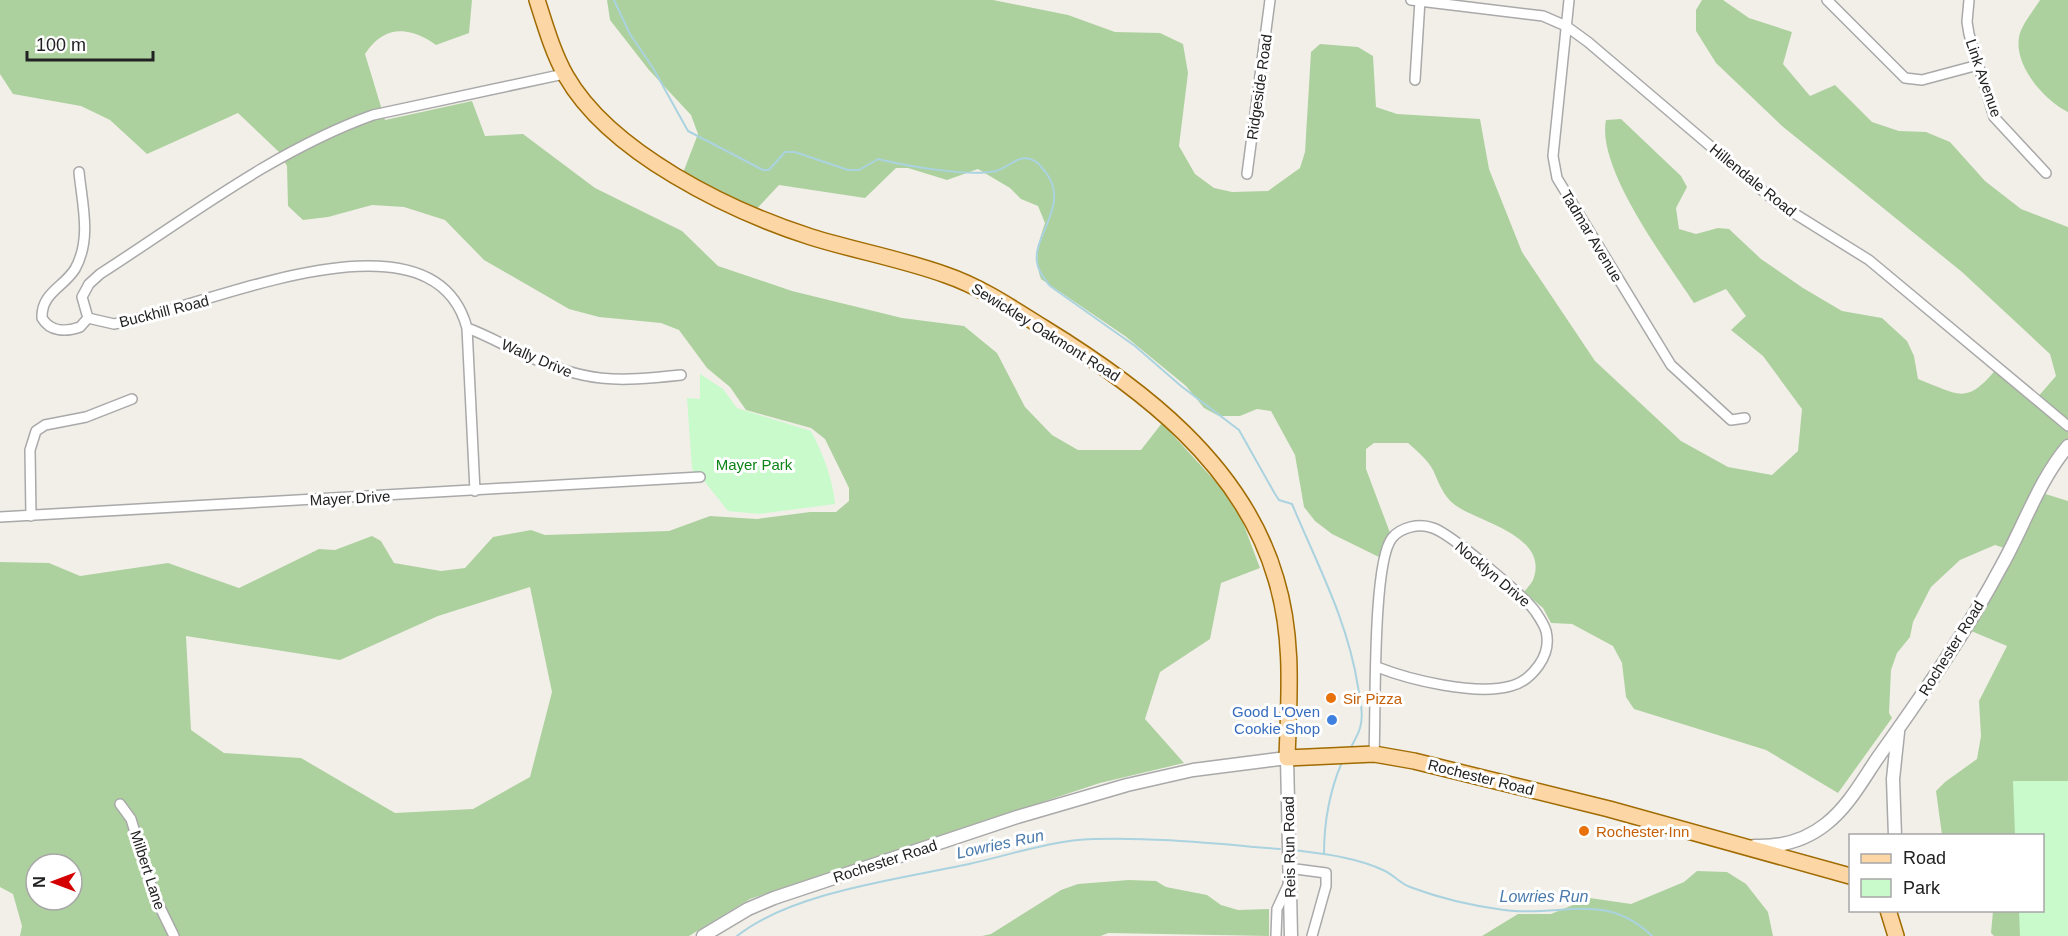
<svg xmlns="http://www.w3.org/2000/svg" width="2068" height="936" font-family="Arial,sans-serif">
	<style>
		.forest { fill: #add19e; fill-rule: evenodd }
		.park { fill: #c8facc }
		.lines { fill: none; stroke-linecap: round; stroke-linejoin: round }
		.stream { stroke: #aad3df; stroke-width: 2 }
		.minor-casing { stroke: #a9a9a9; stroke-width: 12 }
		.tertiary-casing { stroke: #a9a9a9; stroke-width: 15 }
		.primary-casing { stroke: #a06b00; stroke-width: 18 }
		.minor { stroke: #fff; stroke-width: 9 }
		.tertiary { stroke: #fff; stroke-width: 12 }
		.primary { stroke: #fcd6a4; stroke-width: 15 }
		.food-dot { fill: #e8710a; stroke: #fff; stroke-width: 2 }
		.shop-dot { fill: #3f7fe0; stroke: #fff; stroke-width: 2 }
		.labels { text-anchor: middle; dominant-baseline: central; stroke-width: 6; stroke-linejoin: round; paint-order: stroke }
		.street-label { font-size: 15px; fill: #222; stroke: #fff }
		.park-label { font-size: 15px; fill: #0c8416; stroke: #fff }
		.food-label { font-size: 15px; fill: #c56008; stroke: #fff; text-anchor: start }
		.shop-label { font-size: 15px; fill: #366cbe; stroke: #fff; text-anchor: end }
		.water-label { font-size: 16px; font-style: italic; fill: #4a7aab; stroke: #fff }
	</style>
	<rect width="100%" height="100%" fill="#f2efe9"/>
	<path class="forest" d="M0 0H472L469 33 436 45C409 26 384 25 365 54L385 120 472 101 485 136 523 134 595 188 682 231 718 266 792 291 902 318 964 326 997 353 1025 407 1052 435 1078 450H1141L1162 423 1236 504 1260 568 1221 583 1210 639 1160 672 1145 719 1184 763 1100 783 750 899 689 936H20L22 926 13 894 0 887V562L49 563 80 576 168 563 239 588 319 549 335 550 372 536 381 541 394 563 441 571 465 568 493 537 531 530 545 535 669 531 710 516 757 519 810 512H836L849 501V488L825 439 811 428 746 410 730 387 707 368 679 330 661 323 599 317 569 309 484 260 445 220 404 207 372 205 328 217 303 220 288 206 287 166 279 152 238 113 147 154 110 120 81 106 13 94 0 74ZM530 587 552 692 530 777 473 809 395 813 301 758 224 753 191 730 186 636 340 660 438 616ZM36 864H72V900H36Z
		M607 0H993L1068 15 1115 32 1160 33 1183 44 1188 73 1179 146 1195 174 1214 188 1232 192 1268 191 1300 168 1305 152 1311 52 1320 44 1358 47 1373 56 1376 107 1397 114 1480 119 1489 169 1522 252 1595 361 1681 441 1728 467 1772 475 1798 451 1802 409 1763 356 1731 330 1746 316 1726 289 1694 303C1667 262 1596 168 1606 120L1621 119 1681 176 1687 187 1676 208 1679 229 1696 234 1718 228 1729 229 1761 259 1803 288 1842 311 1882 318 1907 341 1914 356 1918 379C1960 395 1966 406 1998 367L2036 399 2056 376 2050 354 1962 272 1782 126 1716 63 1696 31V10L1702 0H1723L1749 18 1792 32 1783 64 1810 96 1835 85 1872 122 1899 131 1926 132 1950 142 1985 181 2021 209 2068 227V446L2039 492 2068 501V936H1994L1991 933 1993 911 2042 910V836L1942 835 1936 791 1945 782 1977 759 1981 736 1979 701 2007 646 1964 628 2010 550 1995 545 1960 560 1931 587 1913 622 1910 637 1897 653 1891 670 1889 713 1892 718 1838 793 1766 750 1634 709 1626 697 1622 663 1613 646 1572 624 1551 623 1543 608 1524 592C1527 588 1533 582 1534 577 1547 535 1478 522 1455 505 1443 496 1439 483 1433 470 1427 459 1417 451 1408 443H1374L1366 449V469L1392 538 1383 559 1332 534 1315 521 1304 507 1295 455 1271 411 1257 409 1240 416H1219L1204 408 1186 386 1125 336 1041 279C1034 259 1038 243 1045 223L1038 206 1021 199 1010 188 978 169 947 180 908 168H896L865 198 779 185 752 214 681 178 698 134 691 115 649 70 610 20Z
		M2040 0H2068V112C2044 100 2014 66 2019 37 2021 25 2034 10 2040 0Z
		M1697 871 1727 872 1746 884 1768 912 1773 936H1482L1518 914H1551L1590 898 1631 904 1684 882Z
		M1129 880 1156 881 1166 887 1207 895 1221 905 1238 910 1269 909V936L1108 933 1101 936H982L991 934 1061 890 1078 884Z"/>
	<path class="park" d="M700 374 723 389 737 408 811 431C823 454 833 479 835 504L759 514 728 511 701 477 696 478 692 468 687 398 700 399Z
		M2013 781H2068V936H2020L2019 911 2042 910V836L2015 835Z"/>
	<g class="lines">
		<path class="stream" d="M614 0 630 34 653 68 688 131 763 170H769L785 152H795L848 170H859L878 159C906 166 969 177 996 171 1008 168 1017 155 1030 159 1038 161 1042 168 1047 174 1069 206 1033 235 1037 262 1038 271 1044 278 1050 286L1135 346 1181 386 1239 430 1275 494 1279 500 1292 504C1317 564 1348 621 1358 687 1360 699 1364 716 1360 728 1358 735 1353 743 1350 749
			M1293 850C1323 854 1356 857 1383 870 1393 874 1399 883 1410 887 1439 898 1474 906 1504 910 1562 918 1604 890 1652 936
			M1324 854C1324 824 1330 790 1342 762
			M737 936C792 892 900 879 969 864 1010 855 1052 840 1094 839 1156 837 1218 844 1280 849"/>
		<defs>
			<path id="minor" d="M1411 0 1543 16 1566 26 1588 42 1776 202 1869 260 2068 426
				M1569 0 1553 156 1557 178 1671 365 1731 420 1745 418
				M1827 0 1905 78 1922 80 1978 65
				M1969 0 1967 22 1969 34 1994 117 2046 173
				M1415 80 1420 0
				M79 172C82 203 92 239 75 269 64 287 41 293 42 318 50 332 66 332 80 327L88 318
				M1247 174 1270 0
				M467 328C487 335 505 346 525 355 587 383 615 382 681 375
				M475 491 467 328C432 198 197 311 114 324L88 318 82 297 89 284 100 274C187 218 275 150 373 115L564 74
				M31 516 30 450 36 431 45 425 86 417 132 399
				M0 517 700 477
				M1374 754C1376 715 1372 563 1392 538 1401 527 1419 523 1433 528 1451 534 1523 595 1535 611 1539 617 1544 624 1546 631 1549 643 1546 655 1539 665 1532 675 1523 683 1511 686 1476 696 1410 680 1377 667
				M120 804 131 819 154 895 174 936
				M1288 868 1326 873V886L1312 936
				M1276 936 1277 909 1289 883"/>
			<path id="tertiary" d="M1895 836 1893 779 1898 732
				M1754 846C1780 847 1806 840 1826 824 1849 806 1863 779 1879 756 1923 694 1967 631 2002 565 2024 526 2039 480 2068 446
				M703 936 748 909 774 898 1017 817 1127 785 1193 770 1287 758 1291 936"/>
			<path id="primary" d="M537 0C545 25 553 53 566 76 610 153 730 211 811 237 856 251 902 259 946 275 981 287 1012 308 1044 328 1140 387 1243 464 1276 579 1294 638 1289 697 1287 758L1374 754 1414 761 1609 809 1850 876
				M1888 910 1896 936"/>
		</defs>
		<use href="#minor" class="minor-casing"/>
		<use href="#tertiary" class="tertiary-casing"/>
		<use href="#primary" class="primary-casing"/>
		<use href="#minor" class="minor"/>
		<use href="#tertiary" class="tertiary"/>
		<use href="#primary" class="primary"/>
	</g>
	<g class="food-dot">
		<circle cx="1331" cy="698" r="6"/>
		<circle cx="1584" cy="831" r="6"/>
	</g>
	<circle class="shop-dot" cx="1332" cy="720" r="6"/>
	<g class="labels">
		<g class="street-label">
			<text transform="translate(1984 78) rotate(71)">Link Avenue</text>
			<text transform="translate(1259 87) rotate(-82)">Ridgeside Road</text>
			<text transform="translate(1753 180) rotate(39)">Hillendale Road</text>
			<text transform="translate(1592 236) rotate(59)">Tadmar Avenue</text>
			<text transform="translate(164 311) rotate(-14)">Buckhill Road</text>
			<text transform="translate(1046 332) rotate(32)">Sewickley Oakmont Road</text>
			<text transform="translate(537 358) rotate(23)">Wally Drive</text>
			<text transform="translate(350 498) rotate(-3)">Mayer Drive</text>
			<text transform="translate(1493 574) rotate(40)">Nocklyn Drive</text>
			<text transform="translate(1951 648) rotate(-58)">Rochester Road</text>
			<text transform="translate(1481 777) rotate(14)">Rochester Road</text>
			<text transform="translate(1289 847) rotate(-91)">Reis Run Road</text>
			<text transform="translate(885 861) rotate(-18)">Rochester Road</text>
			<text transform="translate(148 870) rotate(72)">Milbert Lane</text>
		</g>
		<g class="park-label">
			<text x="754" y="464">Mayer Park</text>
		</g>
		<g class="food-label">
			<text x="1343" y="698">Sir Pizza</text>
			<text x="1596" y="831">Rochester Inn</text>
		</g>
		<g class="shop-label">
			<text x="1320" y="711">Good L'Oven<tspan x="1320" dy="17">Cookie Shop</tspan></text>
		</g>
		<g class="water-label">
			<text transform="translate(1000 844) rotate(-12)">Lowries Run</text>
			<text x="1544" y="896">Lowries Run</text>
		</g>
	</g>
	<rect x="1849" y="834" width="195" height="78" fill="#ffffff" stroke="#a7a7a7" stroke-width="1.5"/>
	<rect x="1861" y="854" width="30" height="9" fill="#fcd6a4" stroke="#a7a7a7" stroke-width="1.5"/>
	<text x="1903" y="864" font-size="18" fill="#222222">Road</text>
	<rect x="1861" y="879" width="30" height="18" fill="#c8facc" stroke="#a7a7a7" stroke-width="1.5"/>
	<text x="1903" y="894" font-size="18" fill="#222222">Park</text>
	<g transform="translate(54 882) rotate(270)"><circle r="28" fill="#ffffff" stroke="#a7a7a7" stroke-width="1.5"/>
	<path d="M0-4.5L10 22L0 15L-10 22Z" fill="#d40000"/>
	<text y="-9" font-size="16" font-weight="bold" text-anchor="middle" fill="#222222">N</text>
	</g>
	<path d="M27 51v9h126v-9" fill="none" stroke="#222222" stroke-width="3"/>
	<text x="36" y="51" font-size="18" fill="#222222" stroke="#ffffff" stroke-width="4.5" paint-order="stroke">100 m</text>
</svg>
